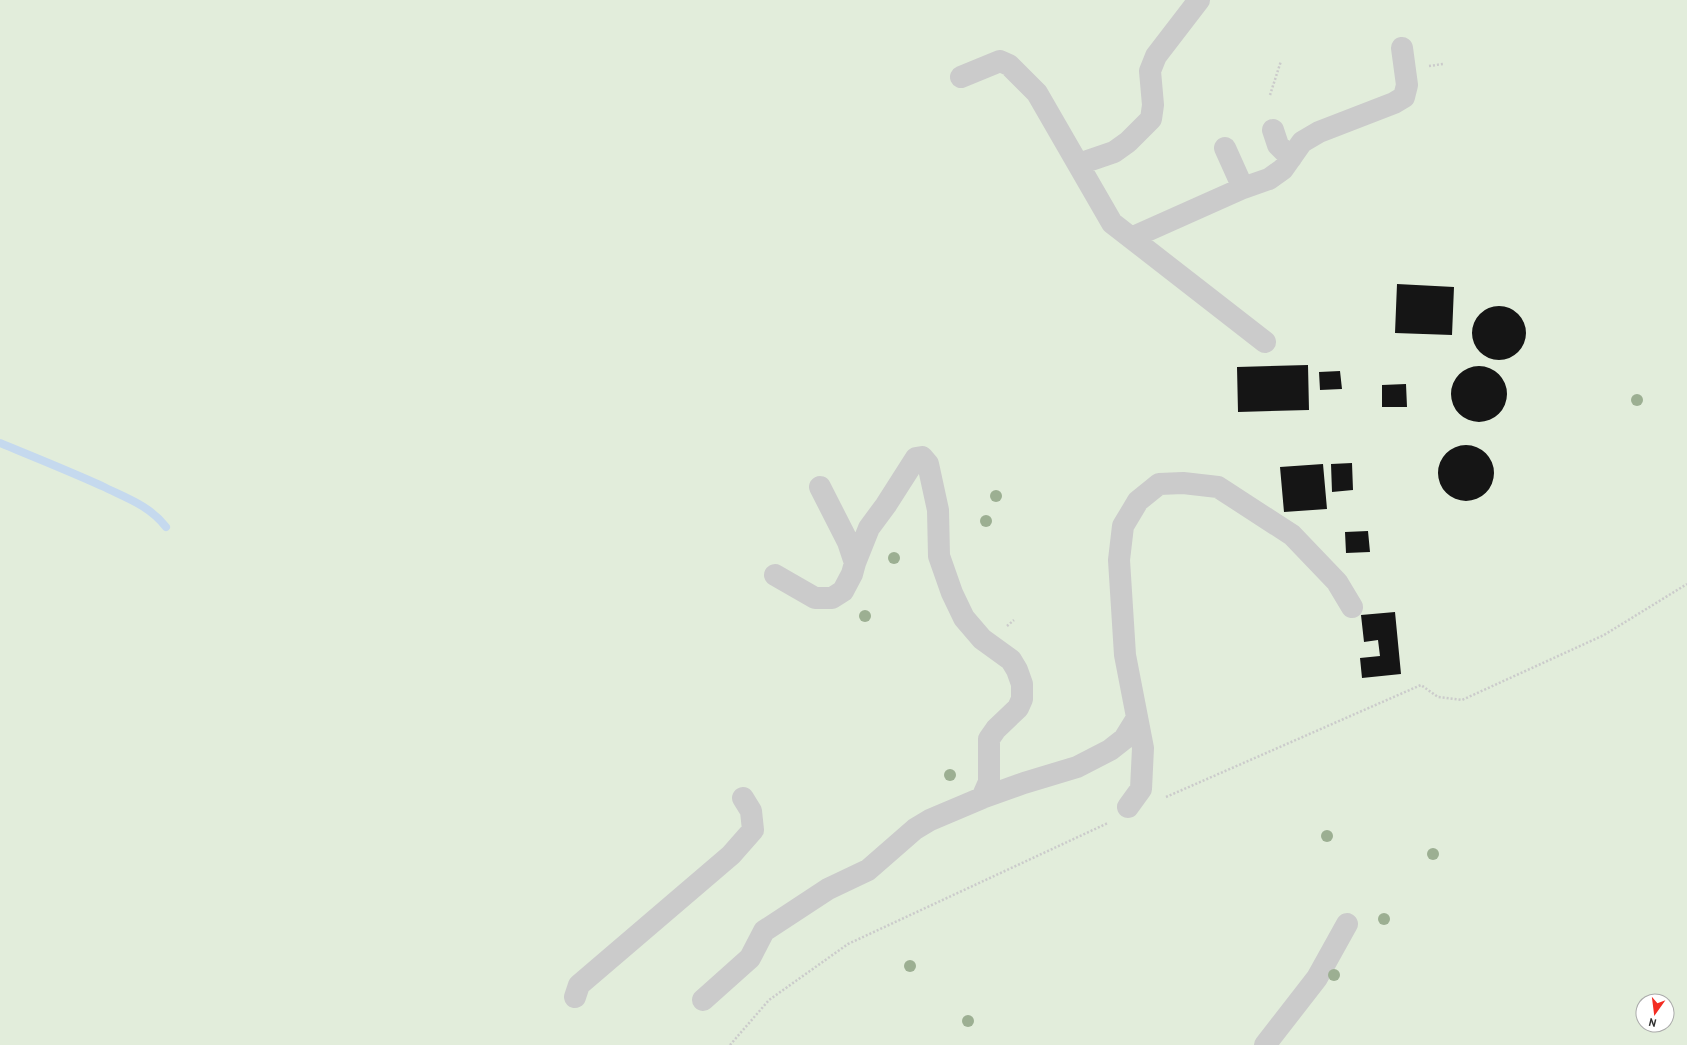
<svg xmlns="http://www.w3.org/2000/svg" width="1687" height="1045" font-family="'PT Sans',sans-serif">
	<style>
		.green { fill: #e2eddb; fill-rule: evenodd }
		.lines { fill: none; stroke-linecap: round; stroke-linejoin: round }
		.stream { stroke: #c5d9ee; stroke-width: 8 }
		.building { fill: #151515 }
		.path { stroke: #cbcbcb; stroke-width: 2.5; stroke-dasharray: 2 2; stroke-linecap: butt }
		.minor { stroke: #cbcbcb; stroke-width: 22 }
		.tree { fill: #9caf92 }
	</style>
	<rect width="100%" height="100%" fill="#fff"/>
	<path class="green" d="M0 0H1687V1045H0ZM1643 1001H1667V1025H1643Z"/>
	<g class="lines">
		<path class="stream" d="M0 443C34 457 69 471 102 486 126 498 149 505 166 527"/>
	</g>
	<path class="building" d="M1397 284 1454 287 1452 335 1395 333Z
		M1472 333a27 27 0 1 1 54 0a27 27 0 1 1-54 0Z
		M1308 365 1309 410 1238 412 1237 367Z
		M1451 394a28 28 0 1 1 56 0a28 28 0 1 1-56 0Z
		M1340 371 1342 389 1320 390 1319 372Z
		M1406 384 1407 407H1382V385Z
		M1438 473a28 28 0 1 1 56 0a28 28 0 1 1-56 0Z
		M1352 463 1353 490 1332 492 1331 464Z
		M1323 464 1327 509 1284 512 1280 467Z
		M1368 531 1370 552 1346 553 1345 532Z
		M1395 612 1401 674 1362 678 1360 658 1380 656 1378 640 1364 642 1361 615Z"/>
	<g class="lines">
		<path class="path" d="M1429 66 1443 64
			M1270 95 1281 61
			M1007 626 1014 620
			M1166 797 1421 685 1438 697 1462 700 1604 635 1687 584
			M730 1045 769 1000 848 944 1108 823"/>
		<path class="minor" d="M961 77 1000 61 1009 65 1037 93 1112 223 1265 342
			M1273 130 1278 145 1291 158
			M1225 148 1243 188
			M1079 164 1114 152 1128 142 1151 119 1153 105 1150 71 1156 56 1199 0
			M1131 238 1243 188 1269 179 1283 169 1302 142 1319 132 1394 103 1404 97 1407 85 1402 48
			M775 575 815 598H832L843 591 852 574 855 563 848 542 820 487
			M982 798 1024 783 1077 767 1110 750 1124 739 1137 718
			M1128 807 1141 789 1143 748 1125 655 1119 560 1123 526 1138 501 1159 484 1183 483 1218 487 1292 535 1337 582 1352 607
			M575 997 579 985 731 855 753 830 751 811 743 798
			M703 1000 750 958 764 931 828 889 868 870 915 829 930 820 982 798 989 782V739L996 729 1018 708 1022 699V684L1017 670 1011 660 982 639 964 618 952 593 939 556 938 510 928 464 922 457 916 458 886 505 869 528 855 563
			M1265 1045 1317 978 1347 924"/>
	</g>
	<g class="tree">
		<circle cx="1637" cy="400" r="6"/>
		<circle cx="996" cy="496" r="6"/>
		<circle cx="986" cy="521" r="6"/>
		<circle cx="894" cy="558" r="6"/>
		<circle cx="865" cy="616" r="6"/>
		<circle cx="950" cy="775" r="6"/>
		<circle cx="1327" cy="836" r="6"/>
		<circle cx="1433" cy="854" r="6"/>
		<circle cx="1384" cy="919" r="6"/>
		<circle cx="910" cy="966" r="6"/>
		<circle cx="1334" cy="975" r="6"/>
		<circle cx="968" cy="1021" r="6"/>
	</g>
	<g transform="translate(1655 1013) rotate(194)"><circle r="19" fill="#ffffff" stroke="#ababab"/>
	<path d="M0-3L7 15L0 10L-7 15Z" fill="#f32c22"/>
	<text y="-6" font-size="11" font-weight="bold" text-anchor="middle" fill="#2e2e2e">N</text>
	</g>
</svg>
